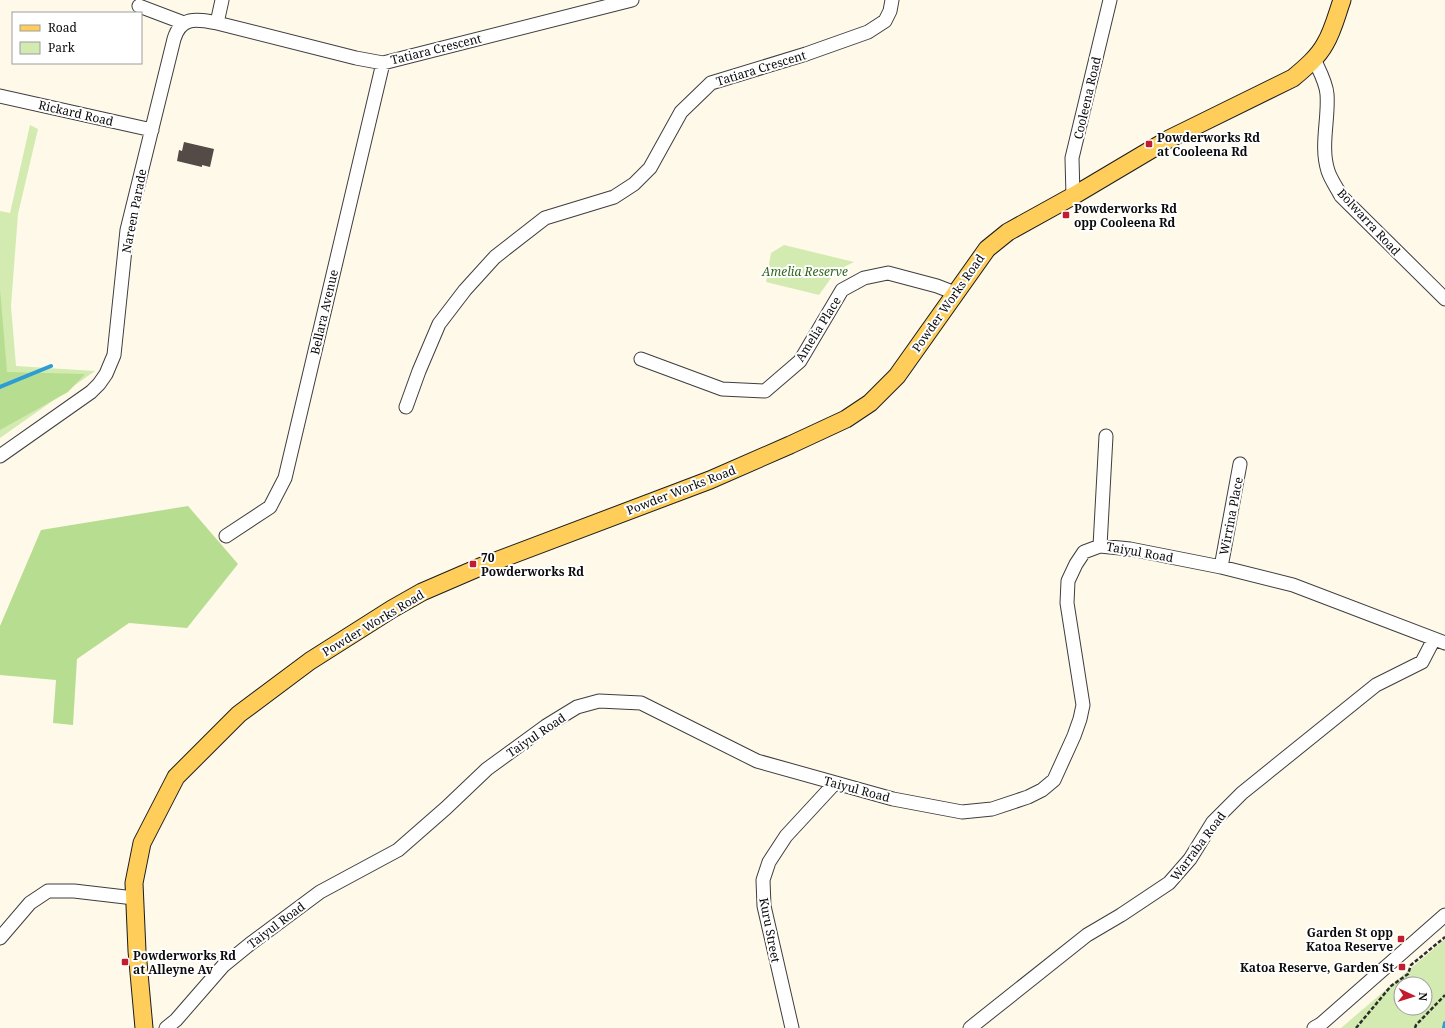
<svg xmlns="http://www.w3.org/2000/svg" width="1445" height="1028" font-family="'Noto Serif',serif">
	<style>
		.green { fill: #d3ebb1; fill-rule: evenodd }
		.forest { fill: #b7dd90 }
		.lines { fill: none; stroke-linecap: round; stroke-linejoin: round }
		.stream { stroke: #2e9cd5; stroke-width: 4 }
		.building { fill: #544b47 }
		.minor-casing { stroke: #3e3e3e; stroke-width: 15 }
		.major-casing { stroke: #1c1c1c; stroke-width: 19 }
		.path { stroke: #2d2d2d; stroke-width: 2.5; stroke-dasharray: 4 2; stroke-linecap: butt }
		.minor { stroke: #fff; stroke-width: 13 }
		.major { stroke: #ffcd59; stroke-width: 17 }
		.poi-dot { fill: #c21c2e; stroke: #fff; stroke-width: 1.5 }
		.labels { text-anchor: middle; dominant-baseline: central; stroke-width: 4; stroke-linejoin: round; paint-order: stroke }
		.street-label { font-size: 12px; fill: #0b0b0b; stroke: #fff }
		.poi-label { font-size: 12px; font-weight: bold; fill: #0b0b0b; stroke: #fff; text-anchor: start }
		.park-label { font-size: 12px; font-style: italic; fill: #2d6619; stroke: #fff }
	</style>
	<rect width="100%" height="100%" fill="#fff9e9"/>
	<path class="green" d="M30 125 38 129 18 214 11 306 16 366 95 371 0 438V211L10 213Z
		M784 245 854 262 836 271 819 295 766 282 771 253Z
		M1445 939V1028H1341ZM1401 984H1425V1008H1401Z"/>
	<path class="forest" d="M0 289 7 372 85 374 68 392 0 430Z
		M188 506 238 564 187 628 129 623 77 659 73 725 53 723 56 680 0 675V626L41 530Z"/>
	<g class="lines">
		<path class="stream" d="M0 387 51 366
			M1444 1028 1445 1023"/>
	</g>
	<path class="building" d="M184 142 214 149 210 167 202 165V167L177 161 179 150 182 151Z"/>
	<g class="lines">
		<defs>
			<path id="minor" d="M139 6 184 23
				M217 23 222 0
				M1314 59C1319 70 1326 82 1327 94 1329 119 1320 146 1328 171 1331 180 1337 188 1341 196L1445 299
				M0 96 152 130
				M1073 196 1072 158 1110 0
				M641 359 722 389 765 391 800 361 842 290 864 278 888 273 937 286 955 293
				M406 407 419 371 439 324 465 290 495 257 545 218 614 197 634 184 650 168 681 112 711 83 806 54 868 32 885 21 890 11 892 0
				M0 456 91 392 99 384 106 374 114 355 127 230 174 39C181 16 196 19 217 23L356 58 383 63 632 0
				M226 536 270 507 285 478 383 63
				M1100 546 1106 436
				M1221 567 1240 464
				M0 938 30 903 48 891H74L134 898
				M166 1028 176 1020 223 966 250 944 320 892 398 850 446 808 487 769 546 726 577 707 599 701 641 703 757 761 893 799 962 812 992 809 1028 797 1042 790 1054 780 1074 736 1080 719 1083 705 1067 603 1068 581 1076 564 1084 552 1100 546 1130 549 1221 567 1293 585 1445 643
				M792 1028 764 906 763 880 769 862 786 836 835 783
				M970 1028 1087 935 1121 915 1169 883 1190 859 1213 822 1242 793 1376 685 1422 662 1434 639
				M1314 1028 1321 1024 1445 915"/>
			<path id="major" d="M144 1028 137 951 134 883 142 843 176 777 239 714 310 661 392 609 422 592 480 567 710 480 790 445 846 419 870 403 897 376 987 249 1008 232 1073 196 1169 139 1293 78C1305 68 1318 57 1325 44 1333 31 1337 14 1342 0"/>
		</defs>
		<use href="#minor" class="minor-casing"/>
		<use href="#major" class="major-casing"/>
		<path class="path" d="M1356 1028 1391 986 1408 974 1411 965 1445 937
			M1415 1028 1416 1025 1445 995"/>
		<use href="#minor" class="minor"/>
		<use href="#major" class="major"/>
	</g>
	<g class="poi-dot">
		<rect x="1145" y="140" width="8" height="8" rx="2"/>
		<rect x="1062" y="211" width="8" height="8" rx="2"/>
		<rect x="469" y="560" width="8" height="8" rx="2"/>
		<rect x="1397" y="935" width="8" height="8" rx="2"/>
		<rect x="121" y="958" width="8" height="8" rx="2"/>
		<rect x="1398" y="963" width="8" height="8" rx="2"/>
	</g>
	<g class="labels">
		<g class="street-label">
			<text transform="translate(436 49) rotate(-14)">Tatiara Crescent</text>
			<text transform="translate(761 68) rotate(-17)">Tatiara Crescent</text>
			<text transform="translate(1087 98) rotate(-77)">Cooleena Road</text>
			<text transform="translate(76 113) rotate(13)">Rickard Road</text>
			<text transform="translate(134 211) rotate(-79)">Nareen Parade</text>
			<text transform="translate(1369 222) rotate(47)">Bolwarra Road</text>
			<text transform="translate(948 303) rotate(-55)">Powder Works Road</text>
			<text transform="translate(324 312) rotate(-77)">Bellara Avenue</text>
			<text transform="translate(818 329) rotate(-58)">Amelia Place</text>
			<text transform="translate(681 490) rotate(-21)">Powder Works Road</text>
			<text transform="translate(1231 516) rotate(-79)">Wirrina Place</text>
			<text transform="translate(1140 552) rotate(10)">Taiyul Road</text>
			<text transform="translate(373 623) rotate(-31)">Powder Works Road</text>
			<text transform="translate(536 735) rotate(-34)">Taiyul Road</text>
			<text transform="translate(857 789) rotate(15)">Taiyul Road</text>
			<text transform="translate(1198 846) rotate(-53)">Warraba Road</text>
			<text transform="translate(276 925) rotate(-37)">Taiyul Road</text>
			<text transform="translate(770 930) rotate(79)">Kuru Street</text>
		</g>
		<g class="poi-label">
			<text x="1157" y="137">Powderworks Rd<tspan x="1157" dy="14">at Cooleena Rd</tspan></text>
			<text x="1074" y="208">Powderworks Rd<tspan x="1074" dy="14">opp Cooleena Rd</tspan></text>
			<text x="481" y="557">70<tspan x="481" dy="14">Powderworks Rd</tspan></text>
			<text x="1393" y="932" text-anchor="end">Garden St opp<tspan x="1393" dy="14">Katoa Reserve</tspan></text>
			<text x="133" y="955">Powderworks Rd<tspan x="133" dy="14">at Alleyne Av</tspan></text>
			<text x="1394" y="967" text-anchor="end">Katoa Reserve, Garden St</text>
		</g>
		<g class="park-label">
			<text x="805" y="271">Amelia Reserve</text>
		</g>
	</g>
	<rect x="12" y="12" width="130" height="52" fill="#ffffff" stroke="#9d9d9d"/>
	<rect x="20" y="25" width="20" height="6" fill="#ffcd59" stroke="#9d9d9d"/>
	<text x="48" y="32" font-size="12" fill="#0b0b0b">Road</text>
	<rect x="20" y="42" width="20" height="12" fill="#d3ebb1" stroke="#9d9d9d"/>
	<text x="48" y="52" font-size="12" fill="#0b0b0b">Park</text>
	<g transform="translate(1413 996) rotate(94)"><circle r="19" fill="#ffffff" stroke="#9d9d9d"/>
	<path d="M0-3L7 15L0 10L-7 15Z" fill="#c21c2e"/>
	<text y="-6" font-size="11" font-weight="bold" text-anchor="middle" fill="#0b0b0b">N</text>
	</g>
</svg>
